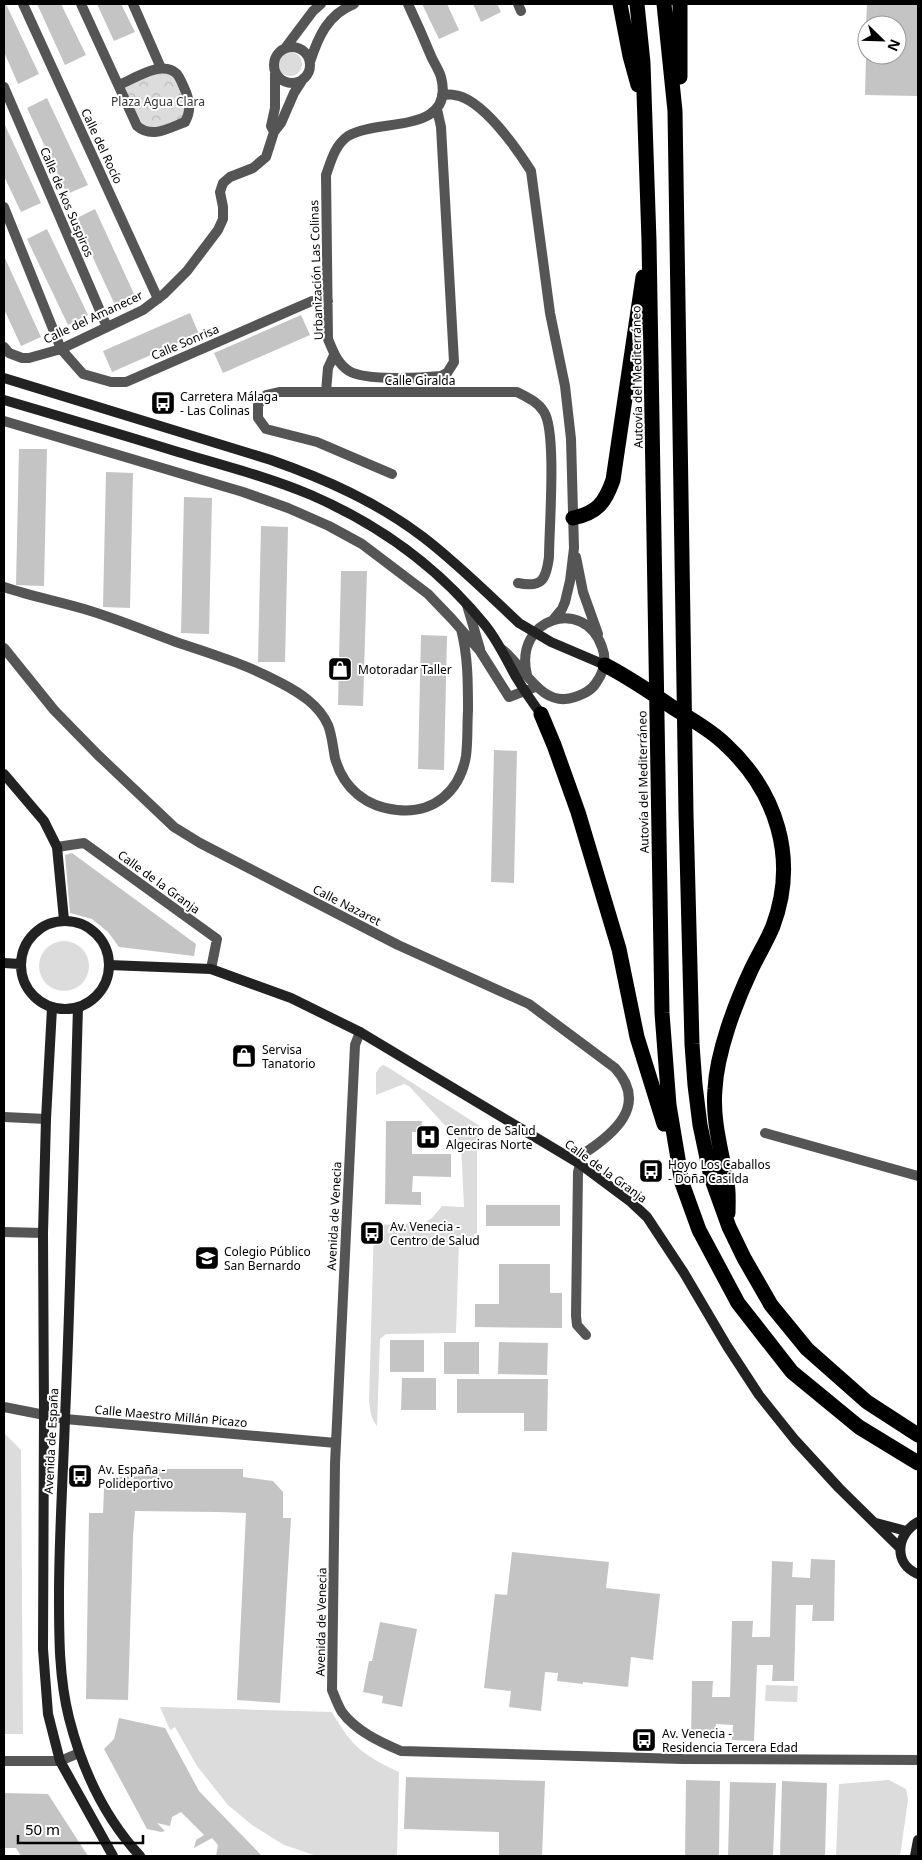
<svg xmlns="http://www.w3.org/2000/svg" width="922" height="1860" font-family="'Noto Sans',sans-serif">
	<style>
		.green { fill: #dcdcdc }
		.park { fill: url(#park-crowns) }
		.building { fill: #c4c4c4 }
		.lines { fill: none; stroke-linecap: round; stroke-linejoin: round }
		.street { stroke: #555; stroke-width: 10 }
		.secondary { stroke: #222; stroke-width: 10 }
		.highway { stroke: #000; stroke-width: 15 }
		.labels { text-anchor: middle; dominant-baseline: central; stroke-width: 4; stroke-linejoin: round; paint-order: stroke }
		.park-label { font-size: 12px; fill: #333; stroke: #fff }
		.street-label { font-size: 12px; fill: #000; stroke: #fff }
		.poi-label { font-size: 12px; fill: #000; stroke: #fff; text-anchor: start }
	</style>
	<defs>
		<pattern id="park-crowns" width="20" height="18" patternUnits="userSpaceOnUse" patternTransform="scale(1.25)"><rect width="20" height="18" fill="#dcdcdc"/><path d="M2 6a3 3 0 1 1 6 0M12 15a3 3 0 1 1 6 0" fill="none" stroke="#bbb"/></pattern>
	</defs>
	<rect width="100%" height="100%" fill="#fff"/>
	<path class="green" d="M278 64a12 12 0 1 1 24 0a12 12 0 1 1-24 0Z
		M39 966a25 25 0 1 1 50 0a25 25 0 1 1-50 0Z
		M383 1065 389 1068 483 1128 477 1146V1234H474V1241H459L456 1333 386 1334 380 1339 377 1426C371 1419 370 1410 369 1401L374 1225 424 1223 432 1218 442 1206 464 1207 461 1143 409 1086 404 1084 376 1095V1073L379 1068Z
		M4 1433 21 1450 23 1734H4Z
		M766 1685 798 1686 797 1702 765 1701Z
		M160 1707 332 1712C352 1747 363 1755 399 1772L397 1856H317L284 1845 252 1825 228 1805 197 1766 175 1727 170 1730Z
		M889 1780 906 1789 908 1800 900 1856H836L839 1784Z"/>
	<path class="park" d="M171 70 189 99 185 122 143 131 119 85Z"/>
	<path class="building" d="M4 4H6L39 74 18 84 4 52Z
		M37 4H61L86 55 65 65Z
		M97 4H121L135 32 114 41Z
		M422 4H447L459 30 439 39Z
		M473 4H497L501 12 481 22Z
		M867 4H918V96L865 95 866 55H897V25H866Z
		M47 98 88 185 67 194 27 108Z
		M4 123 41 203 21 212 4 176Z
		M95 209 135 296 115 305 75 219Z
		M47 229 88 315 68 325 27 239Z
		M4 256 41 337 21 346 4 309Z
		M190 313 199 334 112 372 103 351Z
		M301 315 310 335 223 373 214 353Z
		M19 449H47L44 586 16 585Z
		M106 472 133 473 130 608 103 607Z
		M184 497 212 498 209 634 181 633Z
		M261 526 288 527 285 662H258Z
		M341 571H367L363 706 338 705Z
		M421 635 447 636 444 770 418 769Z
		M494 750 517 751 514 883 491 882Z
		M72 853 196 944 194 956 119 947 108 932 92 919 70 913 65 855Z
		M386 1121H422L421 1132H412V1154H451V1177L413 1176 412 1192H421V1205L385 1204Z
		M486 1205H560V1226H486Z
		M499 1264H550V1293H562V1328L475 1327V1304H499Z
		M390 1340H424V1372H390Z
		M444 1342H479V1374H444Z
		M499 1342 548 1343 547 1375 498 1374Z
		M402 1378H436V1410H401Z
		M457 1379H548L547 1431H524V1413H457Z
		M142 1469H243V1477L273 1481 283 1492V1518H291L280 1703 237 1700 246 1513 217 1512 135 1511 133 1537 128 1700 86 1699 89 1513H103L104 1489 113 1477 142 1476Z
		M512 1552 609 1562 606 1588 660 1594 653 1660 631 1657 628 1687 583 1682V1684L557 1681 558 1673 545 1672 541 1711 509 1707 511 1691 484 1688 495 1594 507 1595Z
		M811 1559 835 1560 834 1621H812L813 1605H796L794 1681H772L773 1665H757L754 1741 732 1740 733 1725 716 1724V1739H691L692 1681H713L712 1697H730L732 1621H753L752 1637H770L772 1561 793 1562 792 1577 810 1578Z
		M380 1622 417 1629 402 1707 382 1703 383 1696 363 1692 369 1661H372Z
		M119 1718 165 1728 199 1791 262 1856H216L218 1845 212 1838 194 1848 196 1840 204 1835 181 1812 172 1817 170 1826 157 1823 165 1831 161 1832 147 1829 104 1749 114 1739Z
		M406 1777 545 1781 542 1856H499V1832L404 1829Z
		M686 1780 720 1781 719 1856H685Z
		M782 1781 827 1783 825 1856H780Z
		M730 1782 776 1783 773 1856H728Z
		M4 1793 48 1794 88 1856H21L16 1848H4Z"/>
	<g class="lines">
		<path class="street" d="M23 4 158 299
			M81 4 137 126C152 139 169 128 185 122 191 111 190 103 186 92 183 86 181 79 177 74 162 59 134 79 119 85
			M133 4 161 68
			M408 4C416 21 424 39 431 56 434 63 439 70 441 77 456 135 377 118 348 136 335 145 331 161 326 175L328 339C333 351 337 363 349 371 366 381 420 378 441 376L447 373 454 362 441 127 437 109
			M518 4 521 11
			M274 65a18 18 0 1 1 36 0a18 18 0 1 1-36 0Z
			M286 47 313 11 321 4
			M310 62C318 37 328 14 354 4
			M4 87 107 327
			M442 95C446 95 450 94 454 95 482 98 517 149 531 171L550 313 565 386 571 439 574 548 570 581 565 602 562 609 553 620
			M274 132 271 126 275 108V73
			M4 207 61 349 83 374 111 382H126L312 301H328
			M4 347 9 353 22 358H29L61 349 143 310 164 294 187 271 218 230 223 219V207L220 192 223 183 230 177 253 168 266 157 274 132 281 123 294 93 303 79
			M326 392 328 368 334 355
			M4 421 243 492 288 508 329 526 362 544 428 594 452 619 480 651 509 697 535 687
			M392 474 317 442 266 429 258 418V405L266 395 279 392H517C527 397 538 402 544 412 557 432 549 529 549 557 546 580 542 588 518 583
			M576 557 583 592 598 634
			M4 587C30 596 57 601 84 609 115 618 146 631 176 642 212 654 248 665 281 683 300 693 319 705 328 725 332 735 333 748 335 758 343 788 366 807 397 810 434 814 460 791 466 756 468 741 467 726 468 711 468 682 468 656 461 629
			M467 605 480 649
			M4 648 54 710 98 755 174 827 200 843 398 945 529 1004 615 1068C649 1105 614 1134 583 1154L578 1172 576 1316 577 1325 586 1335
			M503 650C525 668 542 709 575 697 583 694 591 691 596 683 604 672 607 660 602 647 584 596 513 618 527 675
			M57 847 84 843 217 939 211 969
			M360 1032 355 1045 335 1464 332 1690C335 1697 338 1706 342 1712 356 1731 380 1742 401 1751L683 1759 918 1760
			M4 1117 46 1119
			M765 1133 918 1176
			M4 1232 43 1233
			M4 1407 65 1419 336 1443
			M4 1761H60L79 1753"/>
		<path class="secondary" d="M4 378 271 460C325 479 377 502 423 537 457 563 488 594 519 623L551 642 605 665
			M4 400C62 417 120 434 178 452 222 465 268 477 311 495 378 524 439 568 485 625 498 641 506 659 516 677 524 690 532 702 541 714
			M4 774 44 821 57 847 64 920
			M21 965a44 44 0 1 1 88 0a44 44 0 1 1-88 0Z
			M4 963 20 964
			M109 965 211 969 291 998 360 1032 580 1164 631 1202 647 1217 684 1273 727 1346 759 1395 795 1440 839 1488 900 1548
			M78 1007C74 1144 71 1281 65 1418 63 1477 59 1537 59 1596 59 1637 59 1678 69 1718 82 1769 104 1817 140 1856
			M52 1008 46 1119 43 1233 44 1416 43 1649 48 1714 60 1761 113 1856
			M918 1522C896 1534 893 1564 918 1574
			M876 1523 906 1531
			M915 1856 918 1840"/>
		<path class="highway" d="M620 4 630 56 638 85
			M637 4 643 63 649 241 662 1013 669 1105 682 1183 699 1230 738 1303 792 1372 859 1427 918 1463
			M664 4 675 111 686 814 692 1044 695 1085 700 1125 711 1177 729 1227 744 1258 771 1305 807 1349 867 1402 918 1435
			M680 77V4
			M573 518C597 513 605 503 613 480L643 277
			M605 665C630 678 652 693 675 709 692 720 711 730 725 744 777 792 798 859 773 926 767 941 758 955 751 970 735 1004 717 1052 715 1089 712 1121 722 1152 727 1183 729 1193 728 1203 728 1213
			M541 714 554 745 578 812 619 949 637 1037 664 1124"/>
	</g>
	<defs>
		<symbol id="bus-square" viewBox="-11 -11 22 22"><rect x="-9" y="-9" width="18" height="18" rx="4" fill="#000" stroke="#fff"/><path d="M-5-6H5V4H4V6H2V4H-2V6H-4V4H-5ZM-3.5-4V0h7V-4ZM-3.5 1.2v1.5H-2V1.2ZM2 1.2v1.5H3.5V1.2Z" fill="#fff"/></symbol>
		<symbol id="shop-square" viewBox="-11 -11 22 22"><rect x="-9" y="-9" width="18" height="18" rx="4" fill="#000" stroke="#fff"/><path d="M-5-2.5h2.3a2.7 3.5 0 0 1 5.4 0H5L5.5 6h-11ZM-1.5-2.5h3a1.5 2.3 0 0 0-3 0Z" fill="#fff"/></symbol>
		<symbol id="hospital-square" viewBox="-11 -11 22 22"><rect x="-9" y="-9" width="18" height="18" rx="4" fill="#000" stroke="#fff"/><path d="M-5-5h3v3.5h4V-5h3V5h-3V1.5h-4V5h-3Z" fill="#fff"/></symbol>
		<symbol id="school-square" viewBox="-11 -11 22 22"><rect x="-9" y="-9" width="18" height="18" rx="4" fill="#000" stroke="#fff"/><path d="M0-5L7-2L0 1L-7-2ZM-4 1L0 2.5L4 1V4Q0 6-4 4Z" fill="#fff"/></symbol>
	</defs>
	<g fill-rule="evenodd">
		<use href="#bus-square" x="149" y="389" width="28" height="28"/>
		<use href="#shop-square" x="326" y="655" width="28" height="28"/>
		<use href="#shop-square" x="230" y="1042" width="28" height="28"/>
		<use href="#hospital-square" x="414" y="1123" width="28" height="28"/>
		<use href="#bus-square" x="637" y="1157" width="28" height="28"/>
		<use href="#bus-square" x="358" y="1219" width="28" height="28"/>
		<use href="#school-square" x="193" y="1244" width="28" height="28"/>
		<use href="#bus-square" x="66" y="1462" width="28" height="28"/>
		<use href="#bus-square" x="630" y="1726" width="28" height="28"/>
	</g>
	<g class="labels">
		<g class="park-label">
			<text x="158" y="101">Plaza Agua Clara</text>
		</g>
		<g class="street-label">
			<text transform="translate(102 146) rotate(65)">Calle del Rocío</text>
			<text transform="translate(67 202) rotate(67)">Calle de kos Suspiros</text>
			<text transform="translate(316 270) rotate(-92)">Urbanización Las Colinas</text>
			<text transform="translate(93 317) rotate(-25)">Calle del Amanecer</text>
			<text transform="translate(185 342) rotate(-23)">Calle Sonrisa</text>
			<text transform="translate(637 377) rotate(-91)">Autovía del Mediterráneo</text>
			<text x="420" y="380">Calle Giralda</text>
			<text transform="translate(643 782) rotate(-91)">Autovía del Mediterráneo</text>
			<text transform="translate(159 882) rotate(36)">Calle de la Granja</text>
			<text transform="translate(347 905) rotate(27)">Calle Nazaret</text>
			<text transform="translate(606 1171) rotate(36)">Calle de la Granja</text>
			<text transform="translate(334 1216) rotate(-87)">Avenida de Venecia</text>
			<text transform="translate(171 1416) rotate(5)">Calle Maestro Millán Picazo</text>
			<text transform="translate(51 1441) rotate(-87)">Avenida de España</text>
			<text transform="translate(321 1622) rotate(-89)">Avenida de Venecia</text>
		</g>
		<g class="poi-label">
			<text x="180" y="396">Carretera Málaga<tspan x="180" dy="14">- Las Colinas</tspan></text>
			<text x="358" y="669">Motoradar Taller</text>
			<text x="262" y="1049">Servisa<tspan x="262" dy="14">Tanatorio</tspan></text>
			<text x="446" y="1130">Centro de Salud<tspan x="446" dy="14">Algeciras Norte</tspan></text>
			<text x="668" y="1164">Hoyo Los Caballos<tspan x="668" dy="14">- Doña Casilda</tspan></text>
			<text x="390" y="1226">Av. Venecia -<tspan x="390" dy="14">Centro de Salud</tspan></text>
			<text x="224" y="1251">Colegio Público<tspan x="224" dy="14">San Bernardo</tspan></text>
			<text x="98" y="1469">Av. España -<tspan x="98" dy="14">Polideportivo</tspan></text>
			<text x="662" y="1733">Av. Venecia -<tspan x="662" dy="14">Residencia Tercera Edad</tspan></text>
		</g>
	</g>
	<rect width="922" height="1860" fill="none" stroke="#000000" stroke-width="10"/>
	<g transform="translate(882 40) rotate(113)"><circle r="24" fill="#ffffff" stroke="#999999"/>
	<path d="M0-4L9 19L0 12L-9 19Z" fill="#000000"/>
	<text y="-8" font-size="14" font-weight="bold" text-anchor="middle" fill="#000000">N</text>
	</g>
	<path d="M18 1835v8h125v-8" fill="none" stroke="#000000" stroke-width="2.5"/>
	<text x="25" y="1835" font-size="15" fill="#000000" stroke="#ffffff" stroke-width="4" paint-order="stroke">50 m</text>
</svg>
